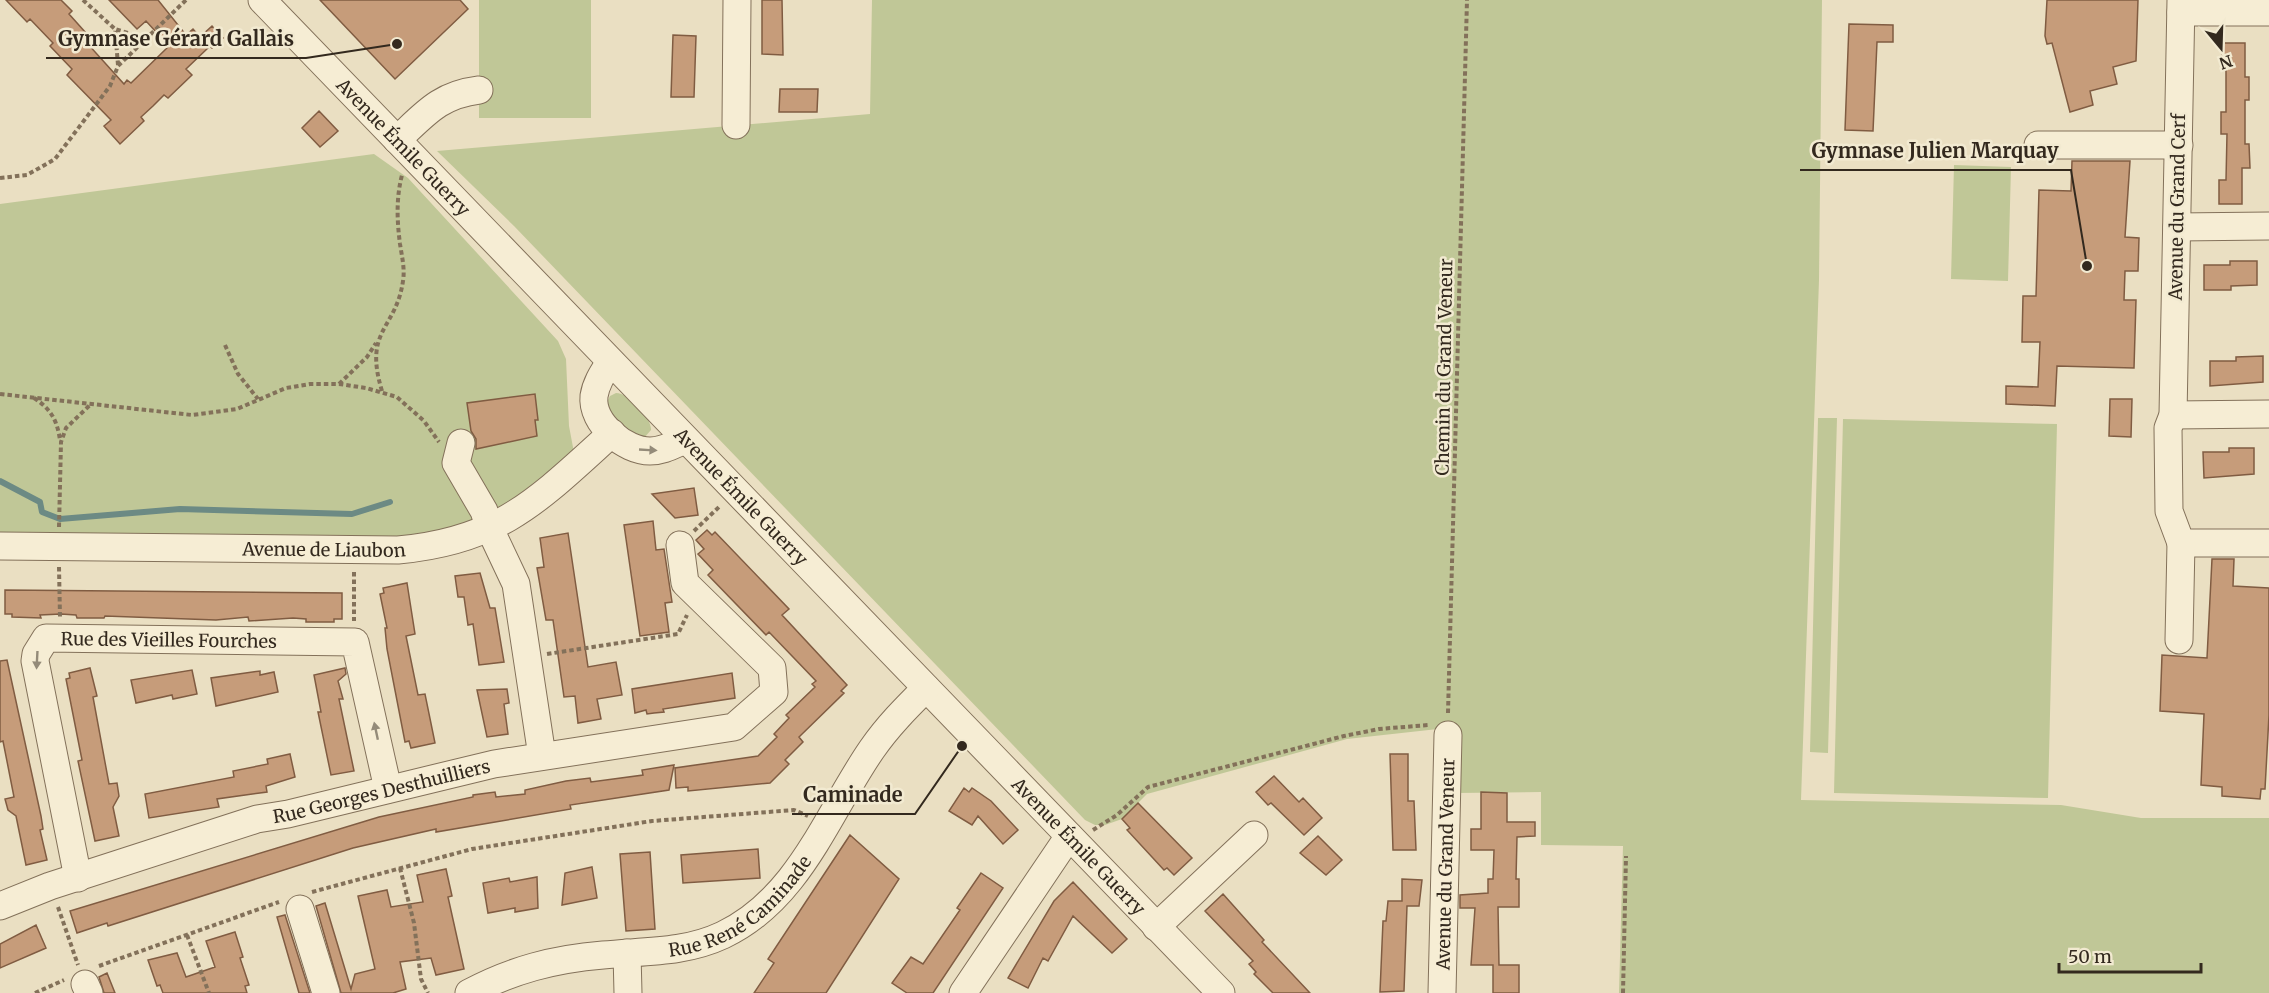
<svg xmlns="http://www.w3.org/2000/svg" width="2269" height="993" font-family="Merriweather,serif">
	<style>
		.green { fill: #c0c797 }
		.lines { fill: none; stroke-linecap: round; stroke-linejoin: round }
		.stream { stroke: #6c8a84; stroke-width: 6 }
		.building { fill: #c69c7a; stroke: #805c42; stroke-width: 1.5 }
		.minor-casing { stroke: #83715a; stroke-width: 29 }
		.path { stroke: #83715a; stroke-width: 4; stroke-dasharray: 4.5 3; stroke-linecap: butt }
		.minor { stroke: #f6edd4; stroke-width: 27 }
		.oneway { fill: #948b79 }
		.labels { text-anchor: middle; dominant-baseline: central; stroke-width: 5; stroke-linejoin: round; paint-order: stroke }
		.street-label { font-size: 18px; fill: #33291e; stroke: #f2ead1 }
		.leader { fill: none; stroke: #33291e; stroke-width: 2 }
		.callout-dot { fill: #33291e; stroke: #f2ead1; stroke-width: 2 }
		.callout-label { font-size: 20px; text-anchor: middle; font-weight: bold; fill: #33291e; stroke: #f2ead1; stroke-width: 5; stroke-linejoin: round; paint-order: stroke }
	</style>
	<rect width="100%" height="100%" fill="#eadfc2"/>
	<path class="green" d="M479 0H591V118H479Z
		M872 0H1822L1819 280 1801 800 2061 805 2141 818H2269V993H1619L1623 846 1541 845V792L1456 793V727L1347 739 1147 794 1122 819 1105 825H1095L1085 820 514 226 437 151 870 114Z
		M374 154 408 178 558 341 566 359 569 426 575 458 521 501 458 529 383 540 0 536V204Z
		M1954 165 2011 167 2008 281 1951 279Z
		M616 393C629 393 652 418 651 430L644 438 621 432 606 404 610 396Z
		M1818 418H1837L1828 753 1810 752Z
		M1843 419 2057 424 2048 798 1834 793Z"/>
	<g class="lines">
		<path class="stream" d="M0 481 40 502 42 512 60 519 180 509 352 514 390 502"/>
	</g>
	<path class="building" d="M6 0H61L72 11 69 14 86 33 84 35 89 40 86 42 124 84 127 80 131 83 169 46 146 21 137 29 109 0H158L186 35 193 29 200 37 212 26 223 38 212 48 206 44 209 47 186 69 192 75 168 98 164 95 153 106 141 117 144 121 120 144 104 126 111 120 67 75 72 69 50 46 53 43 30 19 27 22Z
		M320 0H460L468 9 395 79Z
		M762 0H782L783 55 762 54Z
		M2047 0H2138L2136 61 2113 67 2117 84 2090 91 2093 105 2070 112 2052 43 2047 44 2045 36Z
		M1849 24 1893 25V42H1877L1873 131 1845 130Z
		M673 35 696 36 694 97H671Z
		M2222 43H2245V77H2249V100H2245V144H2249L2250 168H2242V204H2219V180H2226L2227 134H2221V112H2226V66H2222Z
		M780 89H818L817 112H779Z
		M319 111 338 131 320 147 302 128Z
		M2072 161H2130L2125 237 2139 238 2138 271H2125L2124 300H2136L2134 368 2057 366 2055 406 2006 404V386L2038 387 2040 342H2022L2023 296H2036L2039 190 2071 191Z
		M2230 261H2257V285L2231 286V290H2204V265H2230Z
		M2263 356V382L2210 386V361H2236V357Z
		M535 394 538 420H535L537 436 476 449V439L471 431 467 403Z
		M2110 399H2132L2131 437 2109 436Z
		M2229 448H2254V474L2204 478 2203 452H2229Z
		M694 488 698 515 675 518 652 494Z
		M653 521 656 550 664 549 672 602 665 603 669 632 640 636 624 525Z
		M707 530 712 535 715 532 789 609 782 615 847 685 841 691 844 693 799 737 803 742 785 760 789 764 770 783 688 791V787L676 788 675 768 758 756 777 737 774 734 789 718 786 715 815 687 812 684 816 681 769 632 766 635 708 575 713 570 698 554 704 549 696 540Z
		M568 533 588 667 616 662 622 695 597 699 601 719 578 723 575 696 564 697 553 620H546L537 568 544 567 540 538Z
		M2212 559H2234L2233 586 2269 588V715L2265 789H2261L2260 799 2222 796V787L2201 785 2204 714 2160 711 2162 655 2207 658Z
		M480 573 490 608H495L504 662 479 665 473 624 468 625 464 597H458L455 576Z
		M407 583 415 634 406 636 418 695 425 694 435 743 411 748 409 741 405 742 387 649 385 628H387L380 594 384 593 383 588Z
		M5 590 342 593V619H334V622H306V619L293 618 249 621 248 617 216 620 105 616 104 618H77L76 615 61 614 40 615 41 618 12 617V614H5Z
		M7 660 41 816 43 829 40 830 47 860 26 865 16 816 8 810 5 799 14 797 3 741 0 742V661Z
		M90 668 97 696 93 697 109 784 117 783 119 796 113 807 119 836 95 841 78 761 82 760 66 679 70 678 69 673Z
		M345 668 346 674 338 681 343 699H339L354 771 331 775 318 712H321L314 675Z
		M192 670 197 694 173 699 172 695 136 703 131 680Z
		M260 671V675L274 672 278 692 216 706 211 678Z
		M732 673 735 698 663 709 664 712 654 713 647 714 646 710 635 713 632 689Z
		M507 689 509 703 504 704 508 734 487 737 477 690Z
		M290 754 295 777 266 786 267 792 217 799 219 807 149 818 145 794 234 777 233 771 268 764 267 759Z
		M1390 754H1408V801H1414L1416 850H1393Z
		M674 765 669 790 570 805 571 809 436 832V829L353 848 108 926 107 923 77 933 70 911 379 817 473 797V795L495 792 496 797 525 794V790L566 781 590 778 591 782 643 775 642 770Z
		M1274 776 1299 802 1303 798 1322 818 1304 835 1271 803 1268 805 1256 792Z
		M964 788 969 792 972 788 991 801 1018 830 1003 844 978 816 972 825 949 811Z
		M1481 792 1507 793V822H1535V836L1517 837 1516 879H1519V907H1498L1499 965H1519V993H1493V965H1471L1475 908H1460V895L1488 893V879H1493L1494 850H1471V829H1481Z
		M1138 803 1192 858 1174 875 1167 868 1164 870 1127 830 1130 828 1122 819Z
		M850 835 899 879 826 993H754L774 963 768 959Z
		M1318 836 1342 860 1326 875 1300 853Z
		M758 849 760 878 683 883 681 855Z
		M650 852 655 929 626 931 620 854Z
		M592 867 597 898 562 905 565 873Z
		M446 869 452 896 448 897 464 969 436 975 431 958 400 962 406 989 393 993H341L316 906 325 903 351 989 355 974 375 969 358 896 387 890 391 907 423 902 417 875Z
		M981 873 1003 888 933 993H907L892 983 911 957 923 964 960 910 957 908Z
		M537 877 538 908 515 912V908L488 913 483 883 509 878 510 882Z
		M1402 879 1422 880 1419 906H1407L1404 991 1380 992 1383 921H1386L1388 901H1402Z
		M1073 882 1127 939 1112 953 1073 916 1048 961 1043 958 1028 988 1008 978 1054 901Z
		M1223 894 1264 940 1262 942 1310 993H1273L1254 974 1256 972 1249 964 1253 961 1205 911Z
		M285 915 310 993H299L277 917Z
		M36 925 46 948 0 968V944Z
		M235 932 243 957 240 958 249 985 245 986 247 993H163L160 985 157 986 148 960 177 953 186 977 215 967 206 941Z
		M107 973 115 993H104L99 977Z"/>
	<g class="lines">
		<defs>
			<g id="minor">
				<path id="s1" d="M262 0 1221 993"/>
				<path d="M2181 0 2173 415 2168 428 2169 511 2181 543H2269"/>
				<path d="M2181 12H2269"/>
				<path d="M736 125 737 0"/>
				<path d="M397 140C425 114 439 95 479 90"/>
				<path d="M2038 145H2179"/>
				<path d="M2177 227 2269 226"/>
				<path d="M610 362C603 373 596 383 594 396 591 423 625 451 650 451 663 451 673 445 685 440"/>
				<path d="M2173 415 2269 414"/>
				<path d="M461 443 456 463 484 511 490 529 516 584 542 756"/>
				<path id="s2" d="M0 546 398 550C501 541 539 499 612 433"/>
				<path d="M2179 640 2181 543"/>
				<path id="s3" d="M78 878 35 661 36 654 46 638 355 642 388 789"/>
				<path id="s4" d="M0 906 50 886 257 819 288 814 494 764 734 727 774 692 772 668 685 583 680 545"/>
				<path d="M300 909 326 993"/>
				<path d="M1156 927 1254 835"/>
				<path d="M627 953 628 993"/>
				<path d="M85 984 89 993"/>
				<path id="s5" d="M469 993C512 970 554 959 603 955 645 951 685 953 723 935 799 899 827 814 872 749 888 726 906 708 926 688"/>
				<path d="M963 993 1069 836"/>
				<path id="s6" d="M1442 993 1448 735"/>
			</g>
		</defs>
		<use href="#minor" class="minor-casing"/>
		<path class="path" d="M83 0 115 29
			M118 65 115 29 147 39
			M0 178 27 175 55 159 110 86 118 66 186 0
			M225 345 238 374 258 399
			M339 384 367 357 376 343
			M382 391C363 329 396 330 403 281 405 269 402 257 400 244 397 221 396 198 402 175
			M0 394 192 415 237 409 286 388 310 384H339L366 388 397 397 424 421 439 442
			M34 398C51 409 57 420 60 440
			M59 527 61 442 66 428 90 405
			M694 531 721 505
			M59 567 60 617
			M354 572V621
			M547 654 678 634 687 615
			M1448 713 1467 0
			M1093 830 1117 815 1148 787 1344 736 1379 729 1429 725
			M400 868 414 923 421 979 428 993
			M312 892 472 849 652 821 794 810 808 816
			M58 907 78 965
			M187 935 209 993
			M99 966 279 902
			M35 993 64 980
			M1623 993 1626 856"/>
		<use href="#minor" class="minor"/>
	</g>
	<defs><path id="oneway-solid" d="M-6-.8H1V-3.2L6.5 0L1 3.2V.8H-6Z" transform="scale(1.5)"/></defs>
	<g class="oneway">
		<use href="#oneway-solid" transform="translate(648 450) rotate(3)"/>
		<use href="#oneway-solid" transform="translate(37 660) rotate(93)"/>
		<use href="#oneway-solid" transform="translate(376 731) rotate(-102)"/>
	</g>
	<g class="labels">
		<g class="street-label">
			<text stroke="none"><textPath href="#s1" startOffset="204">Avenue Émile Guerry</textPath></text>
			<text transform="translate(2177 207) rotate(-89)">Avenue du Grand Cerf</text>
			<text transform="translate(1444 367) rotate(-89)">Chemin du Grand Veneur</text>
			<text stroke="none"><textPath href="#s1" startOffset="690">Avenue Émile Guerry</textPath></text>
			<text stroke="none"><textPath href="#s2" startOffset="324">Avenue de Liaubon</textPath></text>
			<text stroke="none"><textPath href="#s3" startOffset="370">Rue des Vieilles Fourches</textPath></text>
			<text stroke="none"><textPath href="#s4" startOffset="399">Rue Georges Desthuilliers</textPath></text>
			<text stroke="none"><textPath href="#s1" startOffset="1176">Avenue Émile Guerry</textPath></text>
			<text stroke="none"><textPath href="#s6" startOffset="129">Avenue du Grand Veneur</textPath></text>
			<text stroke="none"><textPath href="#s5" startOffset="292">Rue René Caminade</textPath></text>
		</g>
	</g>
	<path class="leader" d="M397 44L306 58H46M2087 266L2071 170H1800M962 746L915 814H792"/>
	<g class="callout-dot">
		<circle cx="397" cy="44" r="6"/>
		<circle cx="2087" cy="266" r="6"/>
		<circle cx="962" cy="746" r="6"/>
	</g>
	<g class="callout-label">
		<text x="176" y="46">Gymnase Gérard Gallais</text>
		<text x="1935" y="158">Gymnase Julien Marquay</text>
		<text x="853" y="802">Caminade</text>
	</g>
	<g transform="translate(2221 48) rotate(161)" stroke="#f2ead1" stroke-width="4.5" paint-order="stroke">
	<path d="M0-4.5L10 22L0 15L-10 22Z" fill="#33291e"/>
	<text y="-9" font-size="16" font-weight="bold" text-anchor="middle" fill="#33291e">N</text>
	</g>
	<path d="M2059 963v9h142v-9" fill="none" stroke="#33291e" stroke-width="3"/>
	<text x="2068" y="963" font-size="18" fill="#33291e" stroke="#f2ead1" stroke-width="4.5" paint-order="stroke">50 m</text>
</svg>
